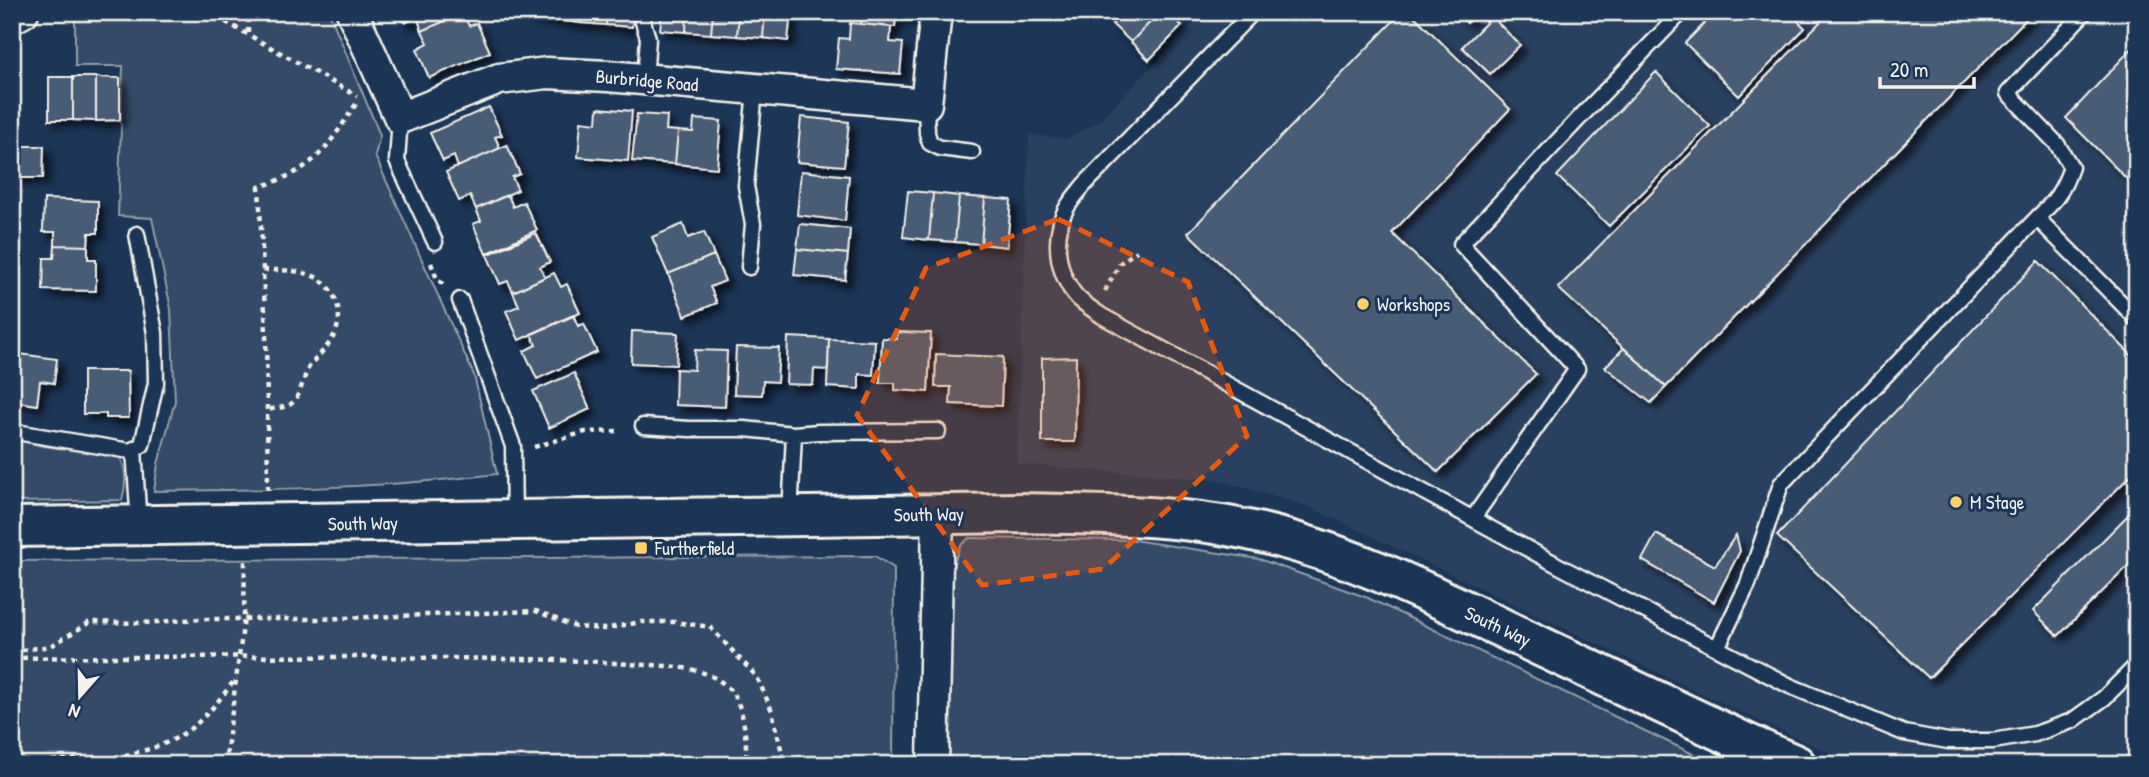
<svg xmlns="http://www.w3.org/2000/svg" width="2149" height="777" font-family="'Patrick Hand',sans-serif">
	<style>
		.built { fill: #2a4060 }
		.green { fill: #354a67; stroke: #949ea8; stroke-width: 2 }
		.building { fill: #485b74; stroke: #f4f1e8; stroke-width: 2; filter: url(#shadow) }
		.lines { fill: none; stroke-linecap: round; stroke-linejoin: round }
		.lane-casing { stroke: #f4f1e8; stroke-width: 19 }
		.street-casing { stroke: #f4f1e8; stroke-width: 35 }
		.secondary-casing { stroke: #f4f1e8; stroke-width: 44 }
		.path { stroke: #f4f1e8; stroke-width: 4.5; stroke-dasharray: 5 5; stroke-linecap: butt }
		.lane { stroke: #1d3557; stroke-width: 14 }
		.street { stroke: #1d3557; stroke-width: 30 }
		.secondary { stroke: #1d3557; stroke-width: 38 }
		.marked { fill: #e8590c; fill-opacity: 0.2; stroke: #e8590c; stroke-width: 5; stroke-dasharray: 14 9; stroke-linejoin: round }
		.poi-dot { fill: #ffd166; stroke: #1d3557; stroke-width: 2.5 }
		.labels { text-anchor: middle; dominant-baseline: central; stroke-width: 6; stroke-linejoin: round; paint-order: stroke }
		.street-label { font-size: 19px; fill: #f4f1e8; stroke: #1d3557 }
		.poi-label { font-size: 19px; fill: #f4f1e8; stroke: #1d3557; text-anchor: start }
	</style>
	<defs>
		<filter id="shadow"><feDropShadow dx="6" dy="6" stdDeviation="3.5" flood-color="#0009"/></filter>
	</defs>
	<rect width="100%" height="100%" fill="#1d3557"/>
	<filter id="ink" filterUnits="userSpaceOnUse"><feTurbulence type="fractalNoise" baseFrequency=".0143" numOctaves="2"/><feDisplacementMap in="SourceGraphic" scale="14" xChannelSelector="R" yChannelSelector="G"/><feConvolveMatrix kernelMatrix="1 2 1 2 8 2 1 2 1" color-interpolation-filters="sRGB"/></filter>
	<g filter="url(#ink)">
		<path class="built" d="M1204 12H2137V765H1865L1837 756 1760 721 1310 507 1218 480 1017 464 1029 134 1066 139 1097 123Z"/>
		<path class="green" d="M75 12H329L380 135 375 156 474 375 497 474C384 488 269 490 154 491L158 464 175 401 171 309 152 218 118 216 123 66H75Z
			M12 438 43 446 119 456C128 469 126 485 122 500L12 502Z
			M969 538 1133 540 1259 559 1368 598 1716 765H946L952 569 960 546Z
			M875 556 894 568 893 765H12V561Z"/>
		<path class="building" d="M400 12H463V13L422 31 417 17 405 23Z
			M529 12H555V20L529 18Z
			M555 12H581L580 23 555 20Z
			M581 12H607L606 25 580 23Z
			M607 12H633L632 27 606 25Z
			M662 12H687L686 32 660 30Z
			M687 12H713L711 34 686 32Z
			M713 12H739L737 36 711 34Z
			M739 12H765L763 38 737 36Z
			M765 12H791L788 41 763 38Z
			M862 12H910V18L896 17 895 27 861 24Z
			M1124 12H1160L1131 42 1112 24Z
			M1160 12H1168L1182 26 1149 60 1131 42Z
			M1402 12H1410L1510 109 1392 233 1536 374 1438 472 1188 233Z
			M1456 12H1477L1467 23Z
			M1716 12H1789L1805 28 1739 96 1685 43Z
			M1830 12H2033L1666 387 1558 288Z
			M463 13 469 26 477 23 490 52 429 78 417 49 428 43 422 31Z
			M1492 17 1520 45 1490 74 1462 47Z
			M850 23 891 27 890 42 903 43 900 74 836 69 839 38 849 39Z
			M2137 43V189L2066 118Z
			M1656 72 1710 126 1609 226 1557 176Z
			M49 77H73V120H49Z
			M73 77H96V121L73 120Z
			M96 77 120 78V120L96 121Z
			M489 107 502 135 495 137 500 148 458 167 454 156 443 161 430 133Z
			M598 108 632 111 628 161 578 157 581 121 597 123Z
			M637 114 667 116 666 130 678 131 675 164 632 161Z
			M801 117 849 122 844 166 797 162Z
			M694 119 721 121 717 168 675 164 678 131 693 132Z
			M507 145 520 174 512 177 518 190 476 209 470 196 459 201 446 172Z
			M12 146H44L43 178H12Z
			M801 171 849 176 845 221 797 215Z
			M908 191 933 193 929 240 903 237Z
			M933 193 959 196 955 242 929 240Z
			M508 195 513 207 524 202 537 230 486 254 473 224 481 221 476 209Z
			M959 196 985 198 981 244 955 242Z
			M985 198 1011 200 1007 247 981 244Z
			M44 199 98 201V233H89L88 246 55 245V232H43Z
			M683 224 688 238 704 232 714 255 668 274 652 237Z
			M800 224 850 229 848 254 797 249Z
			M536 233 550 262 540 267 545 277 513 292 508 281 500 284 487 255Z
			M55 245 88 246V259H96V291L43 290 44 258H54Z
			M797 249 848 254 845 280 794 275Z
			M714 255 725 281 710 287 717 303 685 316 668 274Z
			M2038 261 2137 361V469L1929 678 1777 536Z
			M554 273 561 287 567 284 580 313 519 340 506 311 519 306 513 292Z
			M573 315 578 326 584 324 597 352 537 379 524 351 536 345 531 334Z
			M632 331 678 333 676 365 631 363Z
			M897 332 931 333 928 392 895 390V383H880L882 338 897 339Z
			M788 337 829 339 828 370 814 369 813 385 786 384Z
			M829 339 875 341 873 375 859 374V389L827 387Z
			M736 347 779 348 777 382 763 381 762 395 734 394Z
			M1624 348 1666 387 1651 403 1605 367Z
			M695 350 727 351 725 407 675 405 676 369 694 370Z
			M12 353 57 359 54 383 40 381 37 405 12 401Z
			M936 354 1003 357 1001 406 950 404 951 387H935Z
			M1076 357 1075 442H1042V358Z
			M83 371H128L129 418H106V414H83Z
			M574 373 590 409 549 428 533 391Z
			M2137 506V557L2058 636 2033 611Z
			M1656 534 1715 566 1736 535 1740 551 1714 602 1642 560Z"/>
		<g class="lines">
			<defs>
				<path id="lane" d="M644 12 643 22 648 38 645 80
					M1253 12 1084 185C1075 196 1064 208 1061 222 1054 247 1059 276 1076 296 1083 304 1094 310 1102 316L1561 567 1790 686 1904 733 1948 741H1993L2035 734 2072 721 2104 698 2137 665
					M2085 12 2008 93 2057 144 2071 167C2063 191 2055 201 2037 218L2137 319
					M926 104 927 133 930 143 940 148 972 152
					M400 118 397 161 435 242
					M749 267 753 224 746 186 755 90
					M460 300 513 446 514 520
					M643 426 689 429H744L794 434 819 432 938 431
					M22 433 130 451 142 445 156 383 155 333 137 234
					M134 449 139 525
					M790 516 794 434
					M1473 518 1577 369 1461 244 1585 112 1682 12
					M1717 648 1748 584 1781 484 2037 218"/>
				<path id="street" d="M352 12 400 118 499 79 547 73 608 76 926 104 936 12
					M12 18 23 12
					M933 765 938 514"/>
				<path id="secondary" d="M12 527 1021 513C1096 515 1174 514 1248 530 1338 549 1421 589 1504 629 1585 667 1667 706 1748 744L1796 765"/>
			</defs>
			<use href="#lane" class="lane-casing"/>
			<use href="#street" class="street-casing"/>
			<use href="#secondary" class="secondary-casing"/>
			<path class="path" d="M208 12 357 96
				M248 33V12
				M431 263 437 279 444 285
				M263 270C293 270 324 269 336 301 340 312 340 322 335 333 330 346 317 356 309 367 303 377 300 400 289 405 284 408 274 408 268 410
				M1105 291 1120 263 1137 251
				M534 447 585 432 621 431
				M268 490 266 333 259 187C317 169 326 149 358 101
				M12 647 23 650 51 646 90 622 142 623 200 619H316L536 611 576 627 604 629 641 622H675L710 627 757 677 772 711 785 765
				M12 658C177 656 342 656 506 659 547 659 588 661 629 664 657 666 691 664 717 679 747 697 745 734 747 765
				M95 761C170 747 190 741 236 678
				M12 764 77 759 124 765
				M225 765 244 618 245 558"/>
			<use href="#lane" class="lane"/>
			<use href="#street" class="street"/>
			<use href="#secondary" class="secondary"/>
		</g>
	</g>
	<path class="marked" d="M1058 219 1188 282 1247 436 1103 569 982 585 857 415 926 268Z"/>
	<g class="poi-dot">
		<circle cx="1363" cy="304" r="7"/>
		<circle cx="1956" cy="502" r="7"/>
		<rect x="634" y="541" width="14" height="14" rx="3.5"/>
	</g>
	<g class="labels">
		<g class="street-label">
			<text transform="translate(647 80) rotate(5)">Burbridge Road</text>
			<text transform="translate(929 514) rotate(-1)">South Way</text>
			<text transform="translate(363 523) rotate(-1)">South Way</text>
			<text transform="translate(1498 626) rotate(25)">South Way</text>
		</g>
		<g class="poi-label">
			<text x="1377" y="304">Workshops</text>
			<text x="1970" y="502">M Stage</text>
			<text x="655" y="548">Furtherfield</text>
		</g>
	</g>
	<rect width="2149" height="777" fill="none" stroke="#1d3557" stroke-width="42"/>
	<rect x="21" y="21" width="2107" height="735" fill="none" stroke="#f4f1e8" stroke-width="2.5" filter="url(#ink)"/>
	<g transform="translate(80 696) rotate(200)" stroke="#1d3557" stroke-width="5" paint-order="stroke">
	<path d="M0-5L12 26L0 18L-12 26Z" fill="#f4f1e8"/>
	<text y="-10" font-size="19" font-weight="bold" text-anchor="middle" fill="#f4f1e8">N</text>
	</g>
	<path d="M1880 77v10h94v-10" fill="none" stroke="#f4f1e8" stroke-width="3.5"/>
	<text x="1890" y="77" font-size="21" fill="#f4f1e8" stroke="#1d3557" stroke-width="5" paint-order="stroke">20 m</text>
</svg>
